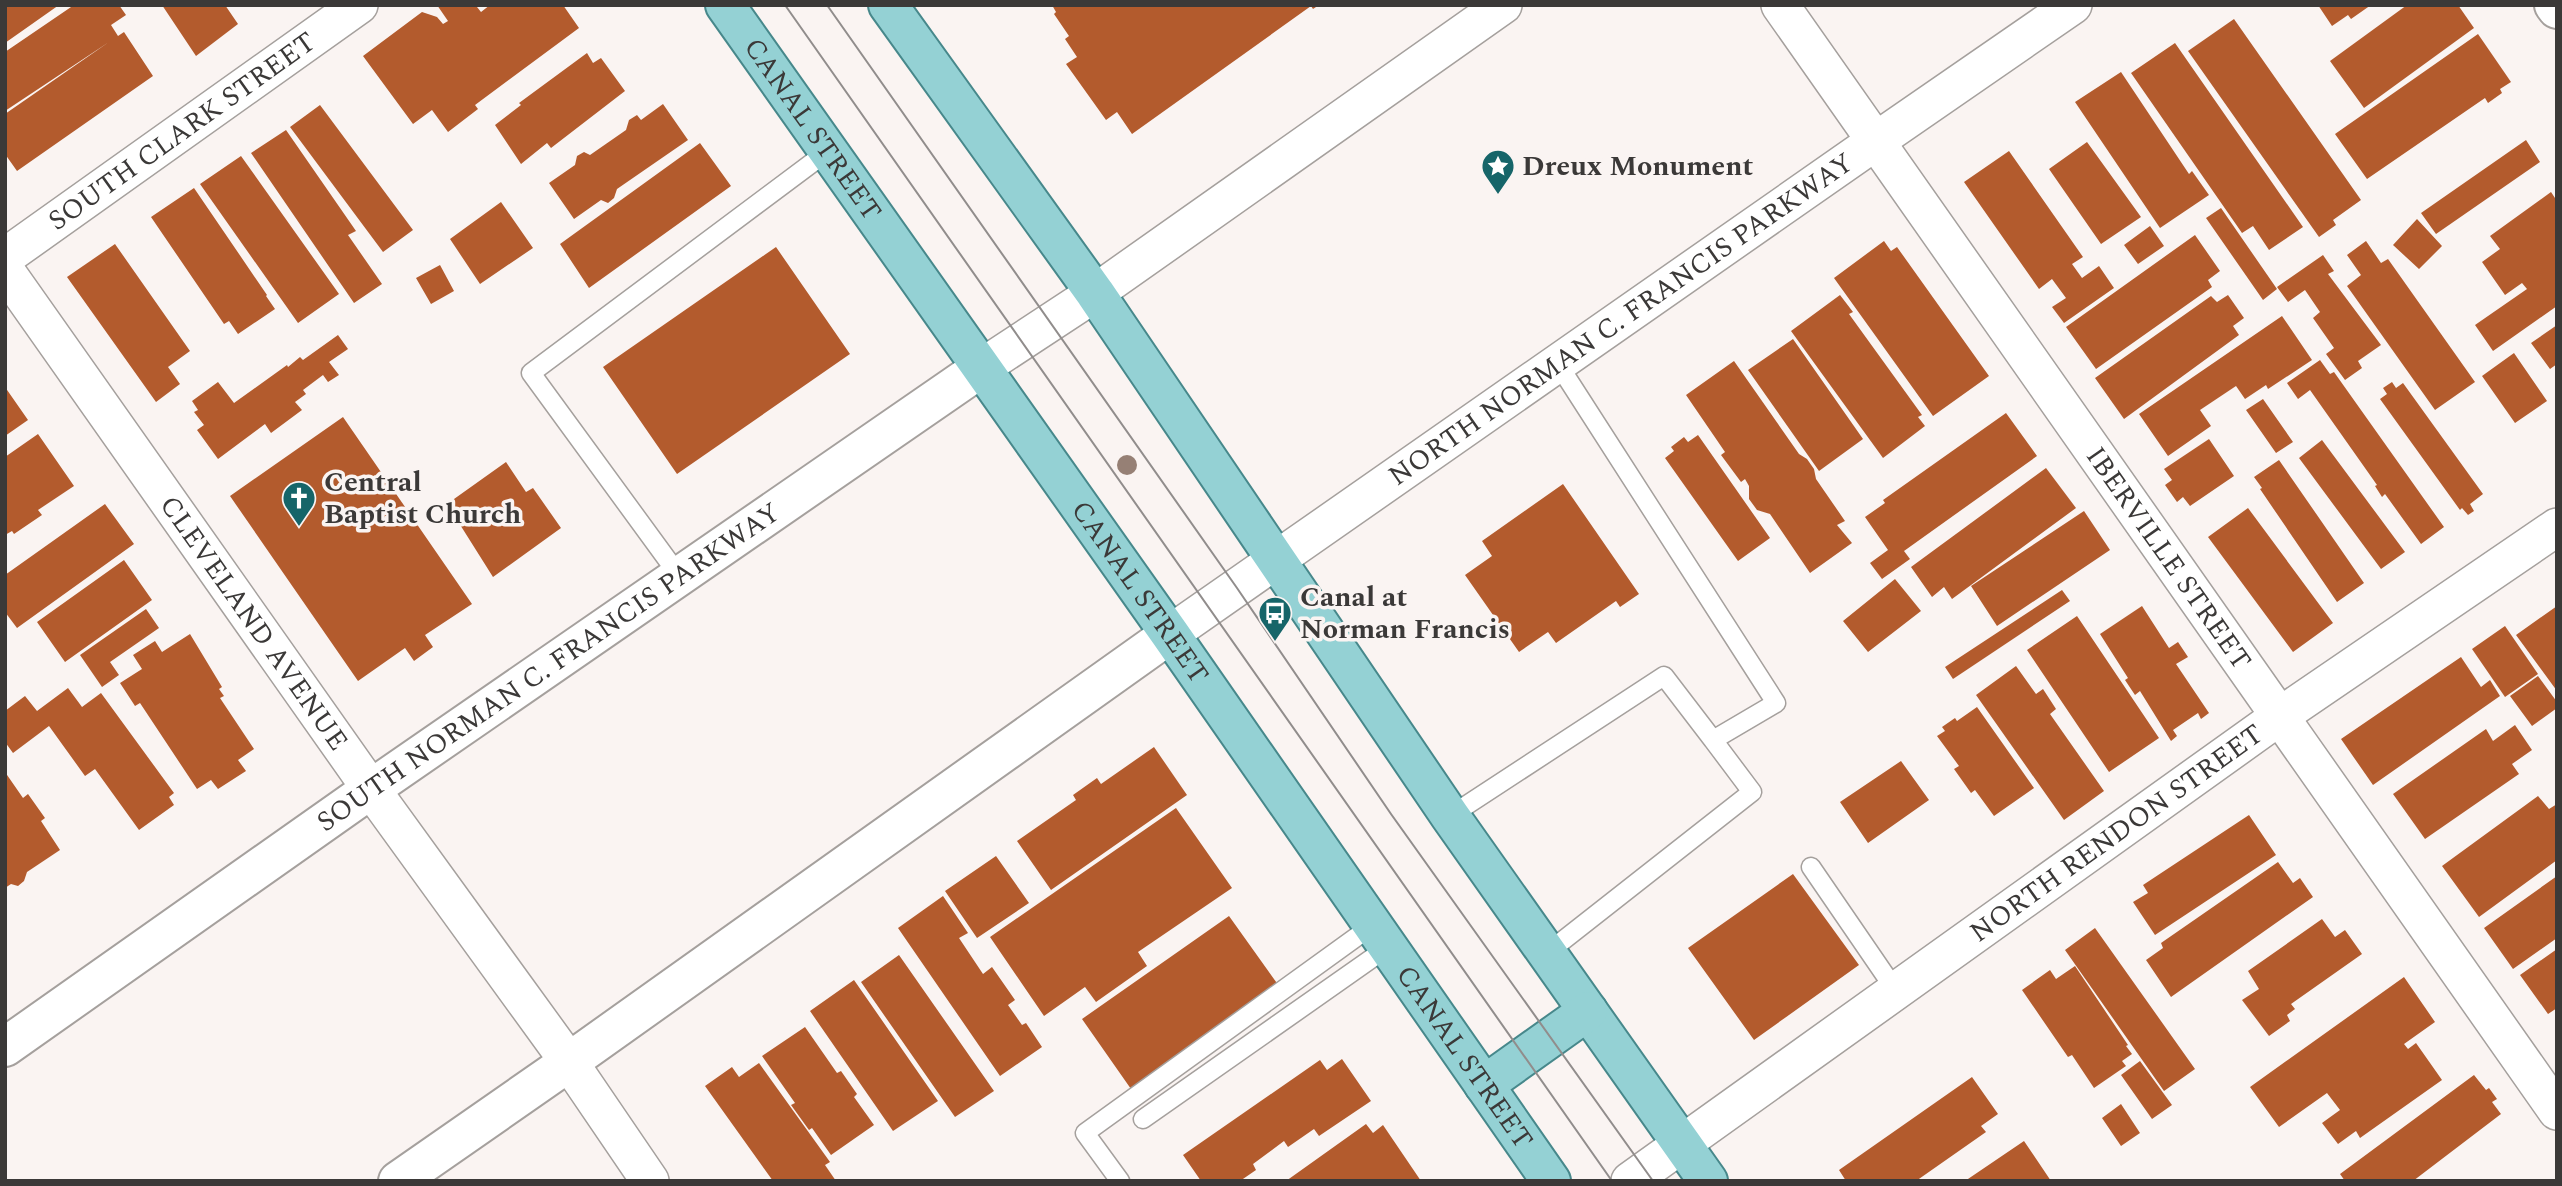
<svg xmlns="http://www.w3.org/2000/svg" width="2562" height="1186" font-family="Spectral,serif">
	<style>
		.building { fill: #b35b2d }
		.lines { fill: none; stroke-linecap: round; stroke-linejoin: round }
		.lane-casing { stroke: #a5a09d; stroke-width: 21 }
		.street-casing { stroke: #a5a09d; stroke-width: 40 }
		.secondary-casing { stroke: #a5a09d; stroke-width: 42 }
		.primary-casing { stroke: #47888b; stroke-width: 42 }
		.lane { stroke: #fff; stroke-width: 18 }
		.street { stroke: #fff; stroke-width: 37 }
		.secondary { stroke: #fff; stroke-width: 38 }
		.primary { stroke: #94d1d4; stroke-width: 38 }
		.tram { stroke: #918d8c; stroke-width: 2 }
		.tree { fill: #968075 }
		.labels { text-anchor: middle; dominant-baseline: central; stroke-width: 7; stroke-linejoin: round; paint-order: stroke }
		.street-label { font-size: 28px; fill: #3b3938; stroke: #faf4f2 }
		.poi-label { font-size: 28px; font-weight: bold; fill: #3b3938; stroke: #faf4f2; text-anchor: start }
	</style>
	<rect width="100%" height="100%" fill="#faf4f2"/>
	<path class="building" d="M5 5H59L5 43Z
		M74 5H119L126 15 111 25 118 36 124 32 153 76 17 171 5 154V114L109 42 5 111V52Z
		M162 5H225L238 24 196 56Z
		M437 5H480L477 7 481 12 490 5H563L579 28 475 105 478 109 448 132 432 110 413 124 363 56 422 12 437 17 443 24 448 21Z
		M1052 5H1319L1313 9 1311 6 1132 134 1117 112 1106 120 1066 64 1077 57 1065 39 1069 36 1054 14 1056 12Z
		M2318 5H2371L2351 19 2348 15 2332 26Z
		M2407 5H2458L2474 28 2364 108 2330 61Z
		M2234 19 2361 200 2333 220 2336 225 2319 237 2188 51Z
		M2478 34 2511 82 2500 89 2502 93 2488 103 2485 98 2367 179 2335 134Z
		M2175 43 2303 227 2269 250 2253 226 2242 233 2131 73Z
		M587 53 593 63 601 58 625 91 551 148 547 143 521 164 495 125 521 105 519 103Z
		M2121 72 2189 174 2192 171 2209 195 2160 228 2075 102Z
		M663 104 688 140 617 189 614 198 608 203 601 200 574 219 549 183 575 165 577 156 584 152 590 155 626 130 629 120 637 115 641 120Z
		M320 105 413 230 383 252 290 127Z
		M286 130 356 231 348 235 382 284 354 303 251 153Z
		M2526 140 2540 162 2436 234 2421 213Z
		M2087 142 2141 217 2101 244 2049 169Z
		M700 143 731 186 589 288 560 244Z
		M2009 151 2083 257 2072 264 2082 278 2099 266 2114 288 2064 323 2052 307 2066 298 2052 279 2039 289 1964 182Z
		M241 156 339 294 298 323 200 184Z
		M194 188 267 295 266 296 275 309 238 334 229 321 224 324 151 217Z
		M2551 192 2557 201V306L2493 351 2475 325 2527 289 2522 283 2505 295 2482 262 2500 249 2490 236Z
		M501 202 533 248 480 284 450 239Z
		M2221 208 2277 289 2263 300 2206 218Z
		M2417 219 2442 246 2419 269 2393 245Z
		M2150 226 2164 246 2138 264 2124 245Z
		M2195 235 2220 271 2208 280 2212 287 2096 369 2066 327Z
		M1884 241 1891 251 1897 247 1989 376 1933 416 1834 278Z
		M2366 241 2381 263 2388 259 2475 382 2435 410 2347 286 2361 275 2347 255Z
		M115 244 190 351 168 367 180 384 156 402 67 277Z
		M776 247 850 354 677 474 603 367Z
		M2323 255 2334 271 2328 274 2381 345 2358 361 2362 368 2345 380 2326 354 2334 348 2313 318 2320 312 2305 290 2288 302 2277 287Z
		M440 265 454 291 431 304 416 278Z
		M1840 295 1853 312 1849 314 1922 415 1918 417 1925 426 1883 458 1791 331Z
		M2228 295 2244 318 2233 326 2239 335 2124 419 2095 378 2211 296 2217 302Z
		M2282 316 2312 360 2268 389 2266 385 2245 399 2236 386 2200 410 2211 426 2168 456 2139 414Z
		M2557 325V364L2550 369 2531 343Z
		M338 335 348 349 329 362 339 375 328 382 323 375 303 390 306 394 295 402 302 410 271 433 265 424 218 459 197 430 204 425 194 412 198 410 192 401 218 382 234 403 287 365 288 367 300 357 303 360Z
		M1793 339 1863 439 1819 471 1748 370Z
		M2514 353 2547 401 2515 423 2482 376Z
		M2320 360 2330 374 2334 372 2444 527 2421 544 2385 494 2382 497 2375 486 2377 485 2310 390 2298 399 2287 383Z
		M1734 361 1799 454 1807 459 1814 469 1816 479 1845 521 1837 525 1852 543 1810 573 1770 514 1757 510 1749 499V486L1745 479 1741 482 1721 455 1725 452 1686 395Z
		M2392 382 2396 388 2403 383 2483 494 2470 504 2474 511 2468 515 2462 508 2460 510 2380 399 2387 394 2383 388Z
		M5 387 28 420 5 436Z
		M2263 399 2293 442 2276 453 2246 410Z
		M2006 413 2037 456 1904 551 1910 559 1882 579 1870 563 1888 550 1865 517 1885 503 1883 500Z
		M343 417 472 604 425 635 433 647 414 661 405 648 358 681 230 496Z
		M38 434 74 486 38 510 42 515 14 534 12 531 5 535V457Z
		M1698 435 1770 538 1738 561 1665 458 1674 451 1671 447 1684 437 1688 442Z
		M2209 439 2234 476 2190 506 2183 497 2177 502 2165 485 2172 480 2164 469Z
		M2322 440 2405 552 2381 569 2299 458Z
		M2279 460 2364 583 2337 602 2260 489 2262 488 2254 477Z
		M506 462 526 492 533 488 561 528 493 577 447 504Z
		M2046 468 2076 508 1952 599 1944 587 1932 597 1911 567Z
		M1563 484 1639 594 1620 607 1616 601 1556 643 1548 632 1519 652 1465 575 1492 556 1482 541Z
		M105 504 134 544 17 628 5 612V575Z
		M2248 508 2333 623 2293 652 2208 537Z
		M2084 511 2110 550 1997 626 1971 586Z
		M124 560 152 600 65 662 37 622Z
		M1895 579 1921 611 1868 652 1843 621Z
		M2062 590 2070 601 1953 679 1945 667Z
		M2142 606 2169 648 2178 642 2188 657 2176 664 2209 713 2201 719 2198 713 2173 730 2177 736 2171 741 2140 691 2135 695 2125 680 2128 678 2100 634Z
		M2557 606V691L2516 635Z
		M146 609 159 628 110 662 119 675 102 687 80 655Z
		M2077 616 2159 738 2109 772 2027 650Z
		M2505 626 2538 674 2505 697 2472 649Z
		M190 634 222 687 219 689 224 696 220 698 254 749 238 760 246 771 218 789 211 780 197 789 140 703 135 706 120 683 142 669 133 655 155 641 162 652Z
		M2461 657 2481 687 2490 680 2500 696 2373 785 2341 739Z
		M2016 666 2036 694 2043 689 2056 709 2050 714 2104 791 2064 820 1976 695Z
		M2538 676 2557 702V708L2532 726 2510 696Z
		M68 688 82 707 101 693 174 793 169 797 174 805 139 830 95 769 85 776 49 726 13 753 5 742V711L25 696 37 711Z
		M1977 707 2034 788 1994 816 1975 790 1971 793 1954 769 1959 766 1937 736 1945 731 1942 727 1955 718 1957 721Z
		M2515 725 2532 750 2512 764 2519 774 2425 839 2393 794 2486 729 2493 741Z
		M1154 747 1187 795 1051 890 1017 841 1076 800 1073 795 1097 778 1101 784Z
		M1901 761 1929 800 1868 843 1840 802Z
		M5 772 23 798 28 794 45 818 41 821 60 850 27 872 24 881 18 886 11 884 5 888Z
		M2538 796 2549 809 2557 804V860L2479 917 2442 866Z
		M1176 808 1232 888 1138 952 1147 966 1096 1002 1085 987 1044 1016 990 937Z
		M2249 815 2276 855 2155 935 2133 902 2148 893 2143 885Z
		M996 856 1029 903 977 938 945 891Z
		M2278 862 2293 883 2300 878 2313 897 2171 997 2146 960 2163 948 2161 943Z
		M1793 874 1859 965 1754 1040 1688 948Z
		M2557 876V938L2513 969 2484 928Z
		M943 896 968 933 959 938 983 974 992 967 1015 1000 1008 1005 1022 1025 1026 1023 1042 1047 1000 1076 898 928Z
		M1229 916 1279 986 1131 1089 1082 1019Z
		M2322 919 2335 937 2345 930 2362 954 2291 1004 2295 1009 2287 1015 2290 1021 2269 1036 2242 1000 2259 989 2248 971Z
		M2095 928 2195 1069 2164 1091 2065 950Z
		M2557 949V1008L2548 1014 2520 975Z
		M899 955 994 1091 955 1117 861 982Z
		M2075 966 2128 1045 2126 1046 2132 1054 2122 1061 2126 1066 2094 1088 2072 1055 2068 1057 2022 990 2050 970 2056 979Z
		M2404 977 2435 1022 2404 1044 2408 1049 2416 1043 2442 1080 2360 1138 2356 1131 2338 1144 2322 1123 2340 1110 2327 1093 2279 1127 2250 1087Z
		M854 980 938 1101 893 1131 810 1011Z
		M805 1027 837 1073 841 1071 857 1094 854 1097 874 1125 831 1155 812 1128 809 1130 791 1105 795 1103 762 1056Z
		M1342 1059 1371 1101 1319 1136 1314 1129 1288 1147 1284 1141 1253 1164 1256 1170 1240 1181H1201L1183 1155 1320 1060 1327 1070Z
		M2140 1061 2172 1105 2152 1119 2121 1075Z
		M759 1063 830 1162 825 1165 836 1181H773L705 1086 732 1067 739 1077Z
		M2474 1075 2486 1090 2489 1088 2497 1099 2492 1102 2501 1114 2413 1181H2345L2340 1174Z
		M1972 1077 1998 1114 1981 1126 1986 1132 1916 1181H1846L1839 1170Z
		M2121 1104 2140 1133 2121 1146 2102 1118Z
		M1366 1124 1373 1133 1383 1125 1421 1181H1286Z
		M2024 1141 2051 1181H1965Z"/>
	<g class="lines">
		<defs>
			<path id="lane" d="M680 577 531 373 828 151
				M1450 816 1664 676 1713 740 1776 703 1558 364
				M1811 867 1896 991
				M1547 953 1752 792 1713 740
				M1143 1119 1388 947
				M1120 1181 1085 1133 1373 925"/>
			<g id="street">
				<path id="s1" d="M1780 5 2557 1111"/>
				<path id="s2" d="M5 257 359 5"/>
				<path id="s3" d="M5 270 371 789 569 1062 650 1181"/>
				<path d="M981 368 1095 293 1503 5"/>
				<path id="s4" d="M1170 634 1876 141 2073 5"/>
				<path id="s5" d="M1630 1181 2280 716 2557 527"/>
			</g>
			<g id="secondary">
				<path d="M2554 5 2557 9"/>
				<path id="s6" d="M5 1047 371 789 981 368"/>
				<path d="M398 1181 569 1062 1170 634"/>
			</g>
			<g id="primary">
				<path id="s7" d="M725 5 1170 634 1551 1181"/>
				<path d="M888 5 1095 293 1450 816 1708 1181"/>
				<path d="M1484 1085 1588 1011"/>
			</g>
		</defs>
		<use href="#lane" class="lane-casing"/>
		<use href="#street" class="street-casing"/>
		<use href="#secondary" class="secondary-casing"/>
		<use href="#primary" class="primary-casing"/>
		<use href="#lane" class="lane"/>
		<use href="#street" class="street"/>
		<use href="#secondary" class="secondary"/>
		<use href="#primary" class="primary"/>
		<path class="tram" d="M785 5 1612 1181
			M827 5 1237 588 1391 814 1653 1181"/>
	</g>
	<circle class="tree" cx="1127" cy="465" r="10"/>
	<defs>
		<symbol id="sight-pin" viewBox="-11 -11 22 30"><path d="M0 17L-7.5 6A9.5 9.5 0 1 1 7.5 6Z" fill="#166569" stroke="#faf4f2"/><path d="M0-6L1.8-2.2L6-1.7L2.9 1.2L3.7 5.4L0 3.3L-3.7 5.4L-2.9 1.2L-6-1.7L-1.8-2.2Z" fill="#fff"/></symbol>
		<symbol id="church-pin" viewBox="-11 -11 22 30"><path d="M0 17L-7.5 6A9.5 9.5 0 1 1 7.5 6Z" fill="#166569" stroke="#faf4f2"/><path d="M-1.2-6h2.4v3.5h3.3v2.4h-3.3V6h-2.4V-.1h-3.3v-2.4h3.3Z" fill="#fff"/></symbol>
		<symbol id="bus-pin" viewBox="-11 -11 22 30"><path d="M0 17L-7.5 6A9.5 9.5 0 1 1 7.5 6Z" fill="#166569" stroke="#faf4f2"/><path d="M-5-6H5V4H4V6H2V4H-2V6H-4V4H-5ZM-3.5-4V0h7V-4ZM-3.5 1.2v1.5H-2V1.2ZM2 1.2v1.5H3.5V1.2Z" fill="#fff"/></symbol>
	</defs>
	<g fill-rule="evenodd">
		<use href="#sight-pin" x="1479" y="147" width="38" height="52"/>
		<use href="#church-pin" x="280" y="479" width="38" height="52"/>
		<use href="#bus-pin" x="1256" y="594" width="38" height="52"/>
	</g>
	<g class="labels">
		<g class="street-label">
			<text stroke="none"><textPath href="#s7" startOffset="152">CANAL STREET</textPath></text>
			<text stroke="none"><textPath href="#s2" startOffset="217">SOUTH CLARK STREET</textPath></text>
			<text stroke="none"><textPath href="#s4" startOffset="550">NORTH NORMAN C. FRANCIS PARKWAY</textPath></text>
			<text stroke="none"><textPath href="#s1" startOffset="676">IBERVILLE STREET</textPath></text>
			<text stroke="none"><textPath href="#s7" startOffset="719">CANAL STREET</textPath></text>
			<text stroke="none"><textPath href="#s3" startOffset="432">CLEVELAND AVENUE</textPath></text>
			<text stroke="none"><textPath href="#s6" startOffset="663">SOUTH NORMAN C. FRANCIS PARKWAY</textPath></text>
			<text stroke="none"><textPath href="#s5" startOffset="598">NORTH RENDON STREET</textPath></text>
			<text stroke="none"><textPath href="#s7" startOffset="1286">CANAL STREET</textPath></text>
		</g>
		<g class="poi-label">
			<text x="1522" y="166">Dreux Monument</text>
			<text x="324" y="482">Central<tspan x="324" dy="32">Baptist Church</tspan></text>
			<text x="1300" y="597">Canal at<tspan x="1300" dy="32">Norman Francis</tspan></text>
		</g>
	</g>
	<rect width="2562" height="1186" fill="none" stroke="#3b3938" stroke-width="14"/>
</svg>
